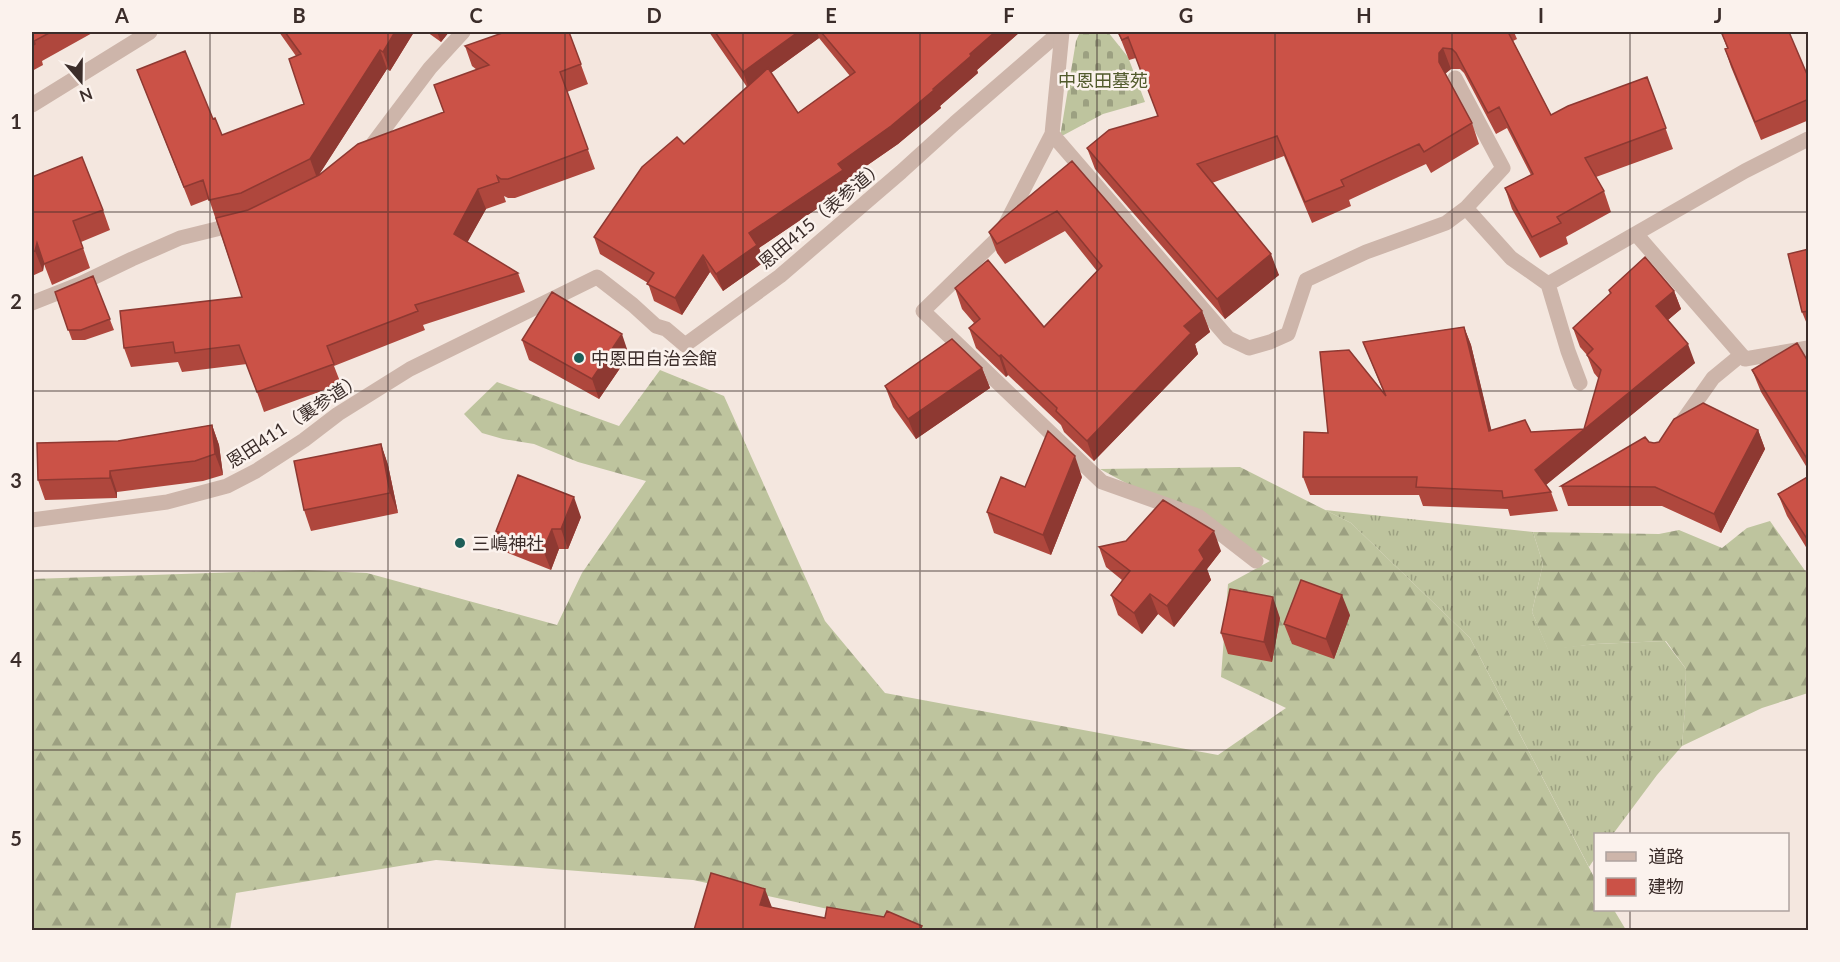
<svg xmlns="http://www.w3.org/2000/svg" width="1840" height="962" font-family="Lato,'Noto Sans JP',sans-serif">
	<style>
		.grass { fill: url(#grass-tufts) }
		.forest { fill: url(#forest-firs) }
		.cemetery { fill: url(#cemetery-stones) }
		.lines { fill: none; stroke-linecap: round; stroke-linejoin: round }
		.service { stroke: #cdb5aa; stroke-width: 15 }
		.minor { stroke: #cdb5aa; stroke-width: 15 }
		.wall { fill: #af473d; fill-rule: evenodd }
		.shaded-wall { fill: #8e3932 }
		.building { fill: #cb5247; stroke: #8e3932; stroke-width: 1.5 }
		.grid { fill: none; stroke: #3b2d2a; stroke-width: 1.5; stroke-opacity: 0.55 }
		.poi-dot { fill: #1d5e58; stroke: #fbf2ed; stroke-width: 2 }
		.labels { text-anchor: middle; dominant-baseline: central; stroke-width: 5; stroke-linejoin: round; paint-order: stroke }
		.park-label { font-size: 18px; fill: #515a2c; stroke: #fbf2ed }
		.street-label { font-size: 18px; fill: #3b2d2a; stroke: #fbf2ed }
		.poi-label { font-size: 18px; fill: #3b2d2a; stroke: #fbf2ed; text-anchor: start }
		.neatline { fill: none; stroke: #3b2d2a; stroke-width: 2 }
		.grid-label { font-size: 20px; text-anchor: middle; font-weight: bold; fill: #3b2d2a }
	</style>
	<defs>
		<pattern id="grass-tufts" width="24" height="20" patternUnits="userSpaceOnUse" patternTransform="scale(1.5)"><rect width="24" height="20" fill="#bec49e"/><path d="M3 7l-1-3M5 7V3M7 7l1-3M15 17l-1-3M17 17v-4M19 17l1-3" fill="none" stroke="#9ca081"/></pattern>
		<pattern id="forest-firs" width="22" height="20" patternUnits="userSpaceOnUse" patternTransform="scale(1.5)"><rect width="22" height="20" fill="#bec49e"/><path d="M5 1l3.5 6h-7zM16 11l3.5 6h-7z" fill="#9ca081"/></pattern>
		<pattern id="cemetery-stones" width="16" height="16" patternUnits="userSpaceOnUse" patternTransform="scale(1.5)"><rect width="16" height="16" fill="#bec49e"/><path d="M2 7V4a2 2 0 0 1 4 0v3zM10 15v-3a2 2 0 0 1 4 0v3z" fill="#9ca081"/></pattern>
	</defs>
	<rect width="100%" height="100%" fill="#f4e7df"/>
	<path class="grass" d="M1325 510 1533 532 1543 564 1532 612 1548 649 1596 644 1665 641 1686 669 1685 709 1682 746 1657 775 1613 834H1596L1595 858 1589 867 1470 638 1351 523Z"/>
	<path class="forest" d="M660 370 724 396 825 621 885 693 1218 755 1286 708 1221 677 1228 584 1270 561 1100 469 1240 467 1351 523 1470 638 1595 879 1596 910H1614L1626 930H925L693 880 436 860 236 893 230 930H32V579L303 570 367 573 557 625 582 573 646 481 578 462 534 444 503 439 482 433 464 414 497 382 619 426Z
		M1770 521 1808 575V693L1762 708 1682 746 1685 709 1686 669 1666 641 1596 644 1548 650 1532 612 1543 564 1533 532 1659 534 1679 530 1722 548 1747 528Z"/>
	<path class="cemetery" d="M1080 32H1108L1128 57 1145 102 1103 114 1060 137 1076 41Z"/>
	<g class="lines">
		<path class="service" d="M366 150 372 145 430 68 463 32
			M32 303 80 284 132 259 180 238 237 224
			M32 520 167 502 227 486 256 471 304 440 338 414 410 369 597 277 633 305 656 326 666 329 685 345 780 276 901 172 955 123 1060 32"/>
		<path class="minor" d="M1062 32 1052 134 999 237 923 311 1102 482 1198 516 1256 561
			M32 105 150 32
			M1052 134 1228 338 1249 348 1270 342 1288 334 1306 280 1366 252 1446 223 1466 208 1503 168 1455 78
			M1466 208 1511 258 1548 284 1568 351 1580 383
			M1636 234 1745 359 1808 348
			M1548 284 1745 171 1808 139
			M1677 429 1713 378 1741 355"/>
	</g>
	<path class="wall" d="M32 32H94L42 61 43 65 32 71Z
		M279 32H414L390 71 387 69 318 176 444 112 477 70 472 66 465 46 569 32 588 84 567 92 595 169 515 198H508L504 196 506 202 486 209 467 242 518 273 525 292 423 325 425 330 334 366 341 384 264 412 247 364 182 372 178 362 131 367 124 348 242 297 209 199 191 206 137 70 213 119 222 135 304 104 296 56Z
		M427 32H449L441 42Z
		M709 32H1020L977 70 978 73 940 106 941 108 898 144 846 180 849 187 759 248 764 262 723 291 710 272 682 315 654 301 648 283 600 254 594 237 684 144 747 87ZM819 38 850 76 798 113 771 73Z
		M1118 32H1514L1517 39 1513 41 1551 115 1647 77 1673 149 1596 177 1604 191 1611 212 1566 237 1568 244 1540 258 1512 209 1505 188 1531 175 1507 128 1496 134 1464 73 1460 69H1451L1446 73V76L1472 123 1479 144 1431 173 1426 164 1349 200 1351 206 1312 223 1284 156 1212 183 1279 275 1225 319 1095 169 1087 148 1158 116 1136 58 1129 60Z
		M1722 34 1809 79V120L1761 140 1731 67 1725 49 1727 48Z
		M1072 161 1202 311 1210 332 1195 344 1198 354 1094 461 1064 432 1061 425 1008 375 1006 377 976 348 969 328 974 323 962 309 955 288 1044 327 1097 271 1065 231 1005 264 997 253 989 232Z
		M32 177 103 210 110 230 81 242 90 268 52 285 44 264 43 271 32 276Z
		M1809 249V329L1802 312Z
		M93 276 114 330 85 340H72L55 292Z
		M1609 290 1674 291 1681 309 1668 320 1695 363 1546 485 1551 492 1558 511 1510 516 1508 509 1423 506 1419 495H1310L1303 477 1328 433 1384 393 1363 342 1464 327 1471 345 1491 430 1531 432 1584 429 1599 379 1594 373 1587 355 1580 347 1573 328 1610 294Z
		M522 340 629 355 599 399 529 360Z
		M1809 363V471L1761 392 1752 370Z
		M982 368 990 388 916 439 893 407 885 386Z
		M212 425 219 445 223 475 203 481 117 492V498L45 500 38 480 118 441Z
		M1758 430 1765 449 1721 533 1662 506H1568L1561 486 1649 442 1654 443Z
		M381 444 388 465 398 513 311 531 304 510Z
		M1809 476V552L1787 516 1778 494Z
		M1082 477 1051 555 994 533 987 512Z
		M581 517 568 549H559L551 570 503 551 496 531Z
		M1099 547 1221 551 1207 569 1211 580 1174 627 1158 614 1142 634 1118 615 1111 595 1122 580 1106 567Z
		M1350 615 1334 659 1292 644 1284 624Z
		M1280 618 1272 662 1228 654 1221 633Z"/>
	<path class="shaded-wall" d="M395 32H414L390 71 383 52Z
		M437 32H449L441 42Z
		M798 32H817L819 38 749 89 743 72Z
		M995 32H1020L977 70 978 73 940 106 941 108 898 144 846 180 849 187 759 248 764 262 723 291 716 274 749 233 933 89 970 54Z
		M1443 48 1451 69 1446 73V83L1439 62V53Z
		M380 50 387 69 317 178 310 159Z
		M478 189 486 209 461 254 454 234Z
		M37 243 44 264 43 271 35 251Z
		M1271 254 1279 275 1225 319 1217 299Z
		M703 255 710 272 682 315 675 298Z
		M1674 291 1681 309 1663 324 1656 306Z
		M1202 311 1210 332 1195 344 1198 354 1094 461 1087 441 1184 326Z
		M1464 327 1471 345 1496 449 1489 431Z
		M622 334 629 355 599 399 592 379Z
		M1688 344 1695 363 1542 488 1535 470Z
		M1001 355 1008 375 1006 377 999 356Z
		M982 368 990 388 916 439 908 419Z
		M212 425 219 445 223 475 215 454Z
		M1758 430 1765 449 1721 533 1714 514Z
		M381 444 388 465 398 513 390 493Z
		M1075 456 1082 477 1051 555 1043 535Z
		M110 471 117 492V498L110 478Z
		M574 497 581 517 568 549 561 529Z
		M552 529 559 549 551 570 543 550Z
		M1214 531 1221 551 1207 569 1211 580 1174 627 1167 606 1199 550Z
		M1150 594 1158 614 1142 634 1134 613Z
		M1342 595 1350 615 1334 659 1326 639Z
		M1273 597 1280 618 1272 662 1264 642Z
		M765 889 773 910 760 905Z"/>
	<path class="building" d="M32 32H51L34 41 35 44 32 46Z
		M285 32H395L383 52 380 50 310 159 241 193 209 200 203 180 184 187 137 70 185 51 213 119 215 118 222 135 304 104 289 59 301 54Z
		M505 32H569L581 64 560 72 588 149 508 179H501L497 176 499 182 478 189 454 234 518 273 415 305 418 311 327 346 334 364 257 392 239 345 175 353 173 342 124 348 120 311 242 297 216 218 248 210 319 175 358 144 444 112 434 85 489 65 465 46Z
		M715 32H798L743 72Z
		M821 32H995L970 54 971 56 933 89 934 90 891 126 838 164 843 170 749 233 757 245 716 274 703 255 675 298 647 284 654 273 594 237 642 167 677 137 684 144 768 68 798 113 855 72Z
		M1118 32H1508L1551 115 1568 106 1647 77 1666 128 1585 158 1604 191 1557 217 1561 223 1532 237 1505 188 1533 174 1499 107 1488 113 1456 53 1452 49 1443 48 1439 53V62L1472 123 1424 152 1419 144 1341 180 1344 186 1305 202 1277 136 1197 164 1271 254 1217 299 1087 148 1109 130 1158 116 1128 37 1122 40Z
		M1728 32H1789L1809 79V99L1755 122 1725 49 1728 48 1722 34Z
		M82 157 103 210 73 221 83 248 44 264 37 243 35 251 32 252V177Z
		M1072 161 1202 311 1184 326 1191 333 1087 441 1056 411 1057 408 1001 355 999 356 969 328 980 319 955 288 988 260 1044 327 1102 266 1057 211 997 244 989 232 1001 220Z
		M1809 249V311L1802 312 1788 254Z
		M1645 257 1674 291 1656 306 1688 344 1535 470 1551 492 1503 498 1502 491 1416 487 1417 477H1303L1304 432 1328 433 1320 352 1349 350 1386 396 1363 342 1464 327 1489 431 1525 420 1531 432 1584 429 1601 370 1587 355 1593 349 1573 328 1611 293 1609 290Z
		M93 276 110 319 81 330H68L55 292Z
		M552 292 622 334 592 379 522 340Z
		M952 339 982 368 908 419 885 386Z
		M1797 343 1809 363V462L1752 370Z
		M1703 403 1758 430 1714 514 1655 487 1561 486 1645 437 1649 442 1654 443 1659 442 1674 419Z
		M212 425 215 454 195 461 110 471V478L38 480 37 443 118 441Z
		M1048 431 1075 456 1043 535 987 512 1001 477 1025 487Z
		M381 444 390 493 304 510 294 461Z
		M518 475 574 497 561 529H552L543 550 496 531Z
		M1809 476V542L1778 494Z
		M1163 500 1214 531 1199 550 1204 559 1167 606 1150 594 1134 613 1111 595 1130 571 1099 547 1126 541Z
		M1301 580 1342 595 1326 639 1284 624Z
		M1230 589 1273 597 1264 642 1221 633Z
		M711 873 765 889 760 905 825 918 827 907 884 917 887 911 922 926 920 930H694Z"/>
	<path class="grid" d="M210 32V930M388 32V930M565 32V930M743 32V930M920 32V930M1097 32V930M1275 32V930M1452 32V930M1630 32V834M32 212H1808M32 391H1808M32 571H1808M32 750H1808M1630 910V930"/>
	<g class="poi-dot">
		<circle cx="579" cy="358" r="6"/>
		<circle cx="460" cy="543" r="6"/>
	</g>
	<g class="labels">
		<g class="park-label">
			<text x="1103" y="80">中恩田墓苑</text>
		</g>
		<g class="street-label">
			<text transform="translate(821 214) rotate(-40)">恩田415（表参道）</text>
			<text transform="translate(294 420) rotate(-33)">恩田411（裏参道）</text>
		</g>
		<g class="poi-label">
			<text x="591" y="358">中恩田自治会館</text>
			<text x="472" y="543">三嶋神社</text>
		</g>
	</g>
	<rect width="1840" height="962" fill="none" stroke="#fbf2ed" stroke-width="66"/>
	<rect x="1594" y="833" width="195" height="78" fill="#fbf2ed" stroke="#aea39f" stroke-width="1.5"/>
	<rect x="1606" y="852" width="30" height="9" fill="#cdb5aa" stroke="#aea39f" stroke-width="1.5"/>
	<text x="1648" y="863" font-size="18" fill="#3b2d2a">道路</text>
	<rect x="1606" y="878" width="30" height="18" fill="#cb5247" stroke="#aea39f" stroke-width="1.5"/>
	<text x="1648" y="893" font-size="18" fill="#3b2d2a">建物</text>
	<g transform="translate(81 81) rotate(160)" stroke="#fbf2ed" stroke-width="4.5" paint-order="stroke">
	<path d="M0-4.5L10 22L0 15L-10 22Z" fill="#3b2d2a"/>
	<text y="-9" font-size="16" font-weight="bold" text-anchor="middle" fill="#3b2d2a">N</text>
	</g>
	<rect x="33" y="33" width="1774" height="896" class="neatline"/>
	<g class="grid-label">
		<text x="122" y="23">A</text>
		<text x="299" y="23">B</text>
		<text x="476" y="23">C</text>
		<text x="654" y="23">D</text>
		<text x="831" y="23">E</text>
		<text x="1009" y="23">F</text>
		<text x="1186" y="23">G</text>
		<text x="1364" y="23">H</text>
		<text x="1541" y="23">I</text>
		<text x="1718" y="23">J</text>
		<text x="16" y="129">1</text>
		<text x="16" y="309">2</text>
		<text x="16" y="488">3</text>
		<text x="16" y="667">4</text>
		<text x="16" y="846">5</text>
	</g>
</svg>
